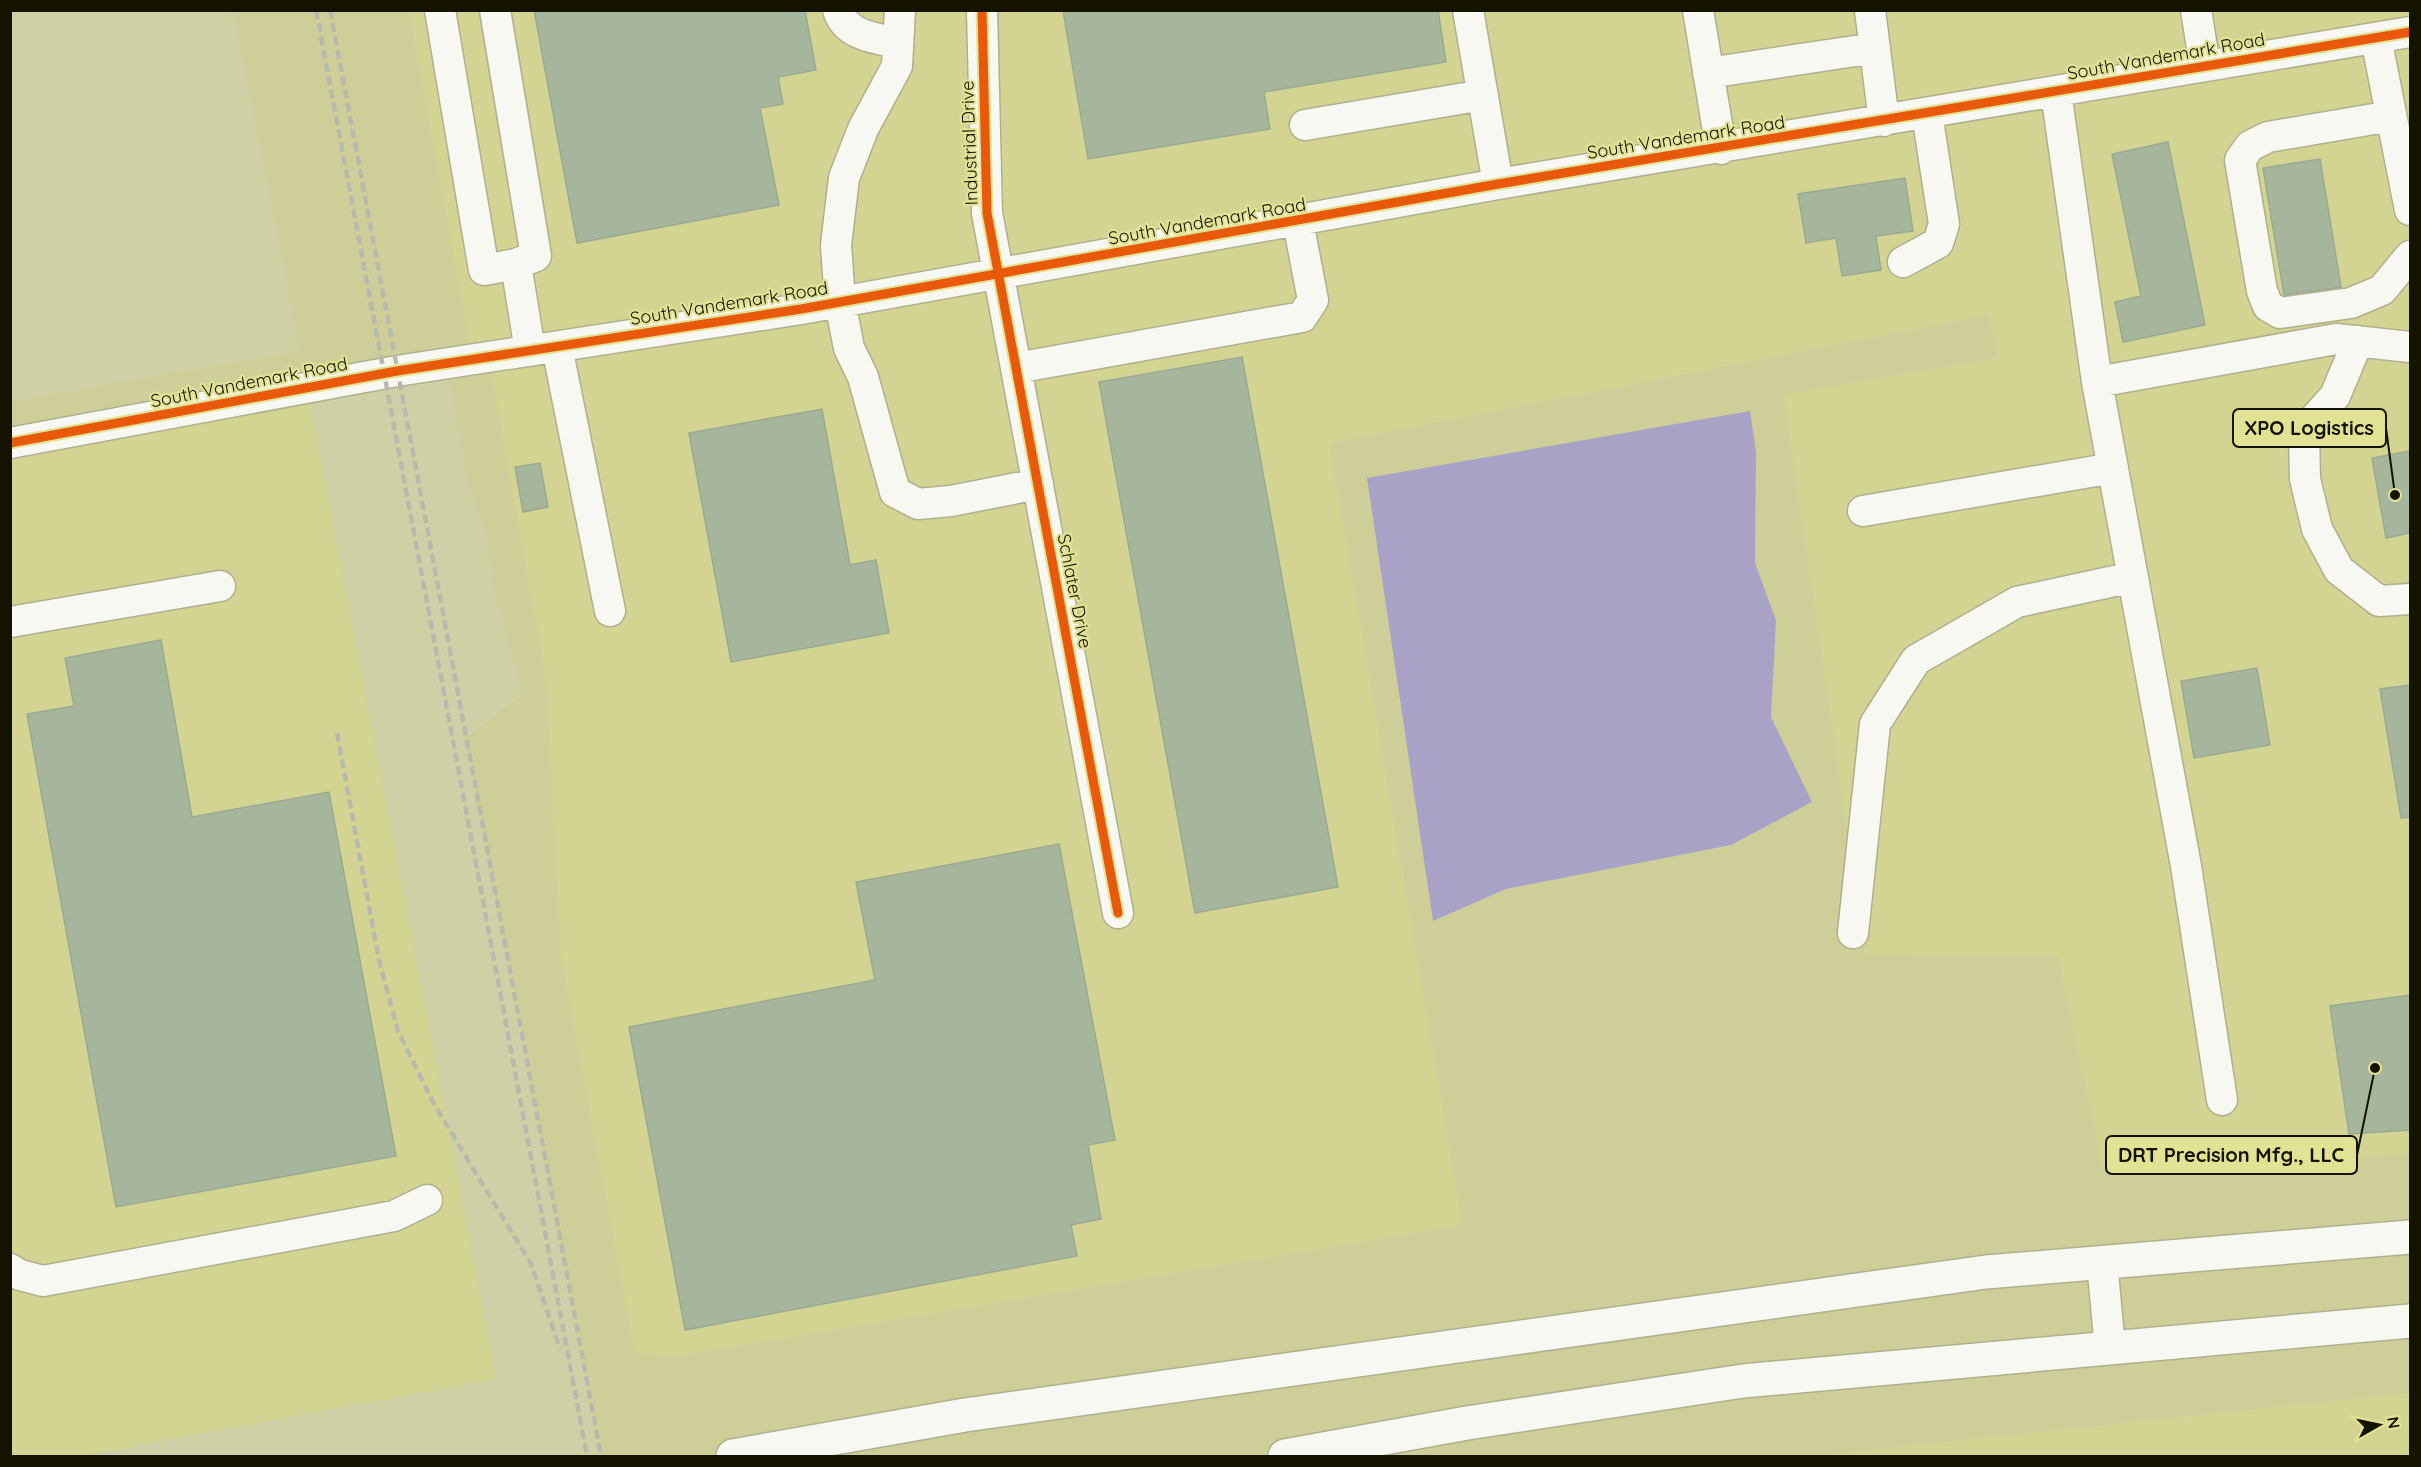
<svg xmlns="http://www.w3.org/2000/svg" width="2421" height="1467" font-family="Quicksand,sans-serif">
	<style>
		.built { fill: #d3d392 }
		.green { fill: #cece99; fill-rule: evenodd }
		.water { fill: #a8a3c6 }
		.building { fill: #a5b69d; stroke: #98aa91; stroke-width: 1.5 }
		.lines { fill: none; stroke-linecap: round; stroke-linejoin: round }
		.minor-casing { stroke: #b0b08e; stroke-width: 33 }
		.highway-casing { stroke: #b0b08e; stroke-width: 36 }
		.minor { stroke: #f8f8f2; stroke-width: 30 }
		.highway { stroke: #f8f8f2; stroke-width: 33 }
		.rail { stroke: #b9b9ae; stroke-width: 4.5; stroke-dasharray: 9 4.5; stroke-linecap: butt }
		.cycleway-casing { stroke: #e2e295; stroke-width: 13 }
		.cycleway { stroke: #e8590c; stroke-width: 9 }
		.labels { text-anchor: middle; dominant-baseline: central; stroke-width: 4.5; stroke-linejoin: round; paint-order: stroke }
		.street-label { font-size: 18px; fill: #141300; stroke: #e2e295 }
		.leader { fill: none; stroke: #141300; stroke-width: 2 }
		.callout-dot { fill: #141300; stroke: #e2e295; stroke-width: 2 }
		.callout { fill: #e2e295; stroke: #141300; stroke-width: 2 }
		.callout-label { font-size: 20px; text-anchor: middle; font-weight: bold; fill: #141300 }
	</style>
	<rect width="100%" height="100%" fill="#d0d0a6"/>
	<path class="built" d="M409 11H2410V1153L2102 1170 2057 955 1865 954 1783 395 1998 358 1988 315 1330 443 1463 1225 677 1356 634 1352 560 954 546 682 488 358 472 360Z
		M307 388 496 1379 80 1456H11V443Z
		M2410 1393V1456H1813Z"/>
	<path class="green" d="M233 11H408L472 359 488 357 546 682 560 954 634 1352 677 1356 1463 1225 1330 443 1988 315 1998 358 1783 395 1865 954 2057 955 2103 1170 2410 1153V1393L1813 1456H601L466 737 523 694 495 595 487 537 468 481 446 364 11 443V401L300 351ZM1756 452 1755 564 1776 620 1771 717 1812 802 1731 845 1506 889 1434 921Z"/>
	<path class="water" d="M1750 411 1756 452 1755 563 1776 620 1771 717 1812 802 1731 845 1506 889 1433 921 1367 478Z"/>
	<path class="building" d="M534 10H805L816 70 778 77 783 104 760 108 779 205 577 243Z
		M1063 10H1438L1446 62 1264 92 1270 129 1088 159Z
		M2168 142 2205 325 2123 342 2115 302 2141 296 2112 154Z
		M2320 159 2341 287 2284 295 2263 168Z
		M1905 178 1913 231 1876 236 1881 270 1842 276 1836 238 1806 243 1798 194Z
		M1242 357 1338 887 1195 913 1099 382Z
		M822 409 850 565 876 560 889 633 731 662 689 433Z
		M2410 451V533L2386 538 2372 458Z
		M540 463 548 507 523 512 515 467Z
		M161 640 192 817 329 792 396 1156 116 1207 27 714 74 706 65 658Z
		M2257 668 2270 745 2194 758 2181 681Z
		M2410 685V817L2401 818 2380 689Z
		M1059 844 1115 1140 1088 1145 1101 1219 1071 1225 1077 1256 685 1330 629 1027 875 980 856 882Z
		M2410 995V1130L2349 1134 2330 1006Z"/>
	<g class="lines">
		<defs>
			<path id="minor" d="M440 10 484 270 516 264 530 351
				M495 10 536 256 516 264
				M838 10C846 36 875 38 898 43
				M900 10 897 66 863 129 844 178 836 245 840 302 849 348 863 377 895 492 918 504 951 501 1038 484
				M982 10 987 213 1118 913
				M1468 10 1498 184
				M1698 10 1721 149
				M1870 10 1884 121
				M2196 10 2205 66
				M2376 38 2410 210
				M1708 73 1875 48
				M2056 92 2097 382 2336 339 2410 347
				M2391 116 2268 137 2250 146 2240 160 2262 291 2268 306 2280 313 2351 303 2382 290 2410 256
				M1305 125 1483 95
				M1903 262 1938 243 1944 224 1927 114
				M2358 341 2335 396 2304 430 2305 479 2317 529 2339 570 2379 601 2410 599
				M557 347 610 611
				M1016 368 1302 317 1313 300 1298 222
				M2097 382 2186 866 2222 1100
				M10 443 397 371 801 309 1498 184 2410 32
				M1863 511 2113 468
				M10 622 220 586
				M1853 933 1875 724 1916 660 2017 602 2133 577
				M2102 1262 2110 1348
				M10 1269 20 1275 43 1281 394 1216 427 1200"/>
			<path id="highway" d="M733 1456 965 1415 1986 1272 2410 1237
				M1285 1456 1467 1423 1743 1381 2410 1321"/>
		</defs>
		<use href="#minor" class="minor-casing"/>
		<use href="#highway" class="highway-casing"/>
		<use href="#minor" class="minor"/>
		<use href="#highway" class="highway"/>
		<path class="rail" d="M316 10 587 1456
			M330 10 601 1456
			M337 733 379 960 398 1031 434 1104 531 1264 560 1349"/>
		<defs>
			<path id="cycleway" d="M982 10 987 213 1118 913
				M10 443 397 371 801 309 1498 184 2410 32"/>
		</defs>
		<use href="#cycleway" class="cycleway-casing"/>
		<use href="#cycleway" class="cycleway"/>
	</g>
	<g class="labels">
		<g class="street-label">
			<text transform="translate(2166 56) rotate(-10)">South Vandemark Road</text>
			<text transform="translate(1686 137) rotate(-9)">South Vandemark Road</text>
			<text transform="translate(969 143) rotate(-92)">Industrial Drive</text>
			<text transform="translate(1207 221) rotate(-10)">South Vandemark Road</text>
			<text transform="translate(729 303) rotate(-9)">South Vandemark Road</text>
			<text transform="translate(249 382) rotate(-11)">South Vandemark Road</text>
			<text transform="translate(1075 591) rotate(79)">Schlater Drive</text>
		</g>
	</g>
	<path class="leader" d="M2395 495L2386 428M2375 1068L2357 1155"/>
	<g class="callout-dot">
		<circle cx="2395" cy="495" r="6"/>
		<circle cx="2375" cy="1068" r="6"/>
	</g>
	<g class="callout">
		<rect x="2233" y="409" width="153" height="38" rx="6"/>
		<rect x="2106" y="1136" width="251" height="38" rx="6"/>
	</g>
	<g class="callout-label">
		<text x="2309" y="435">XPO Logistics</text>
		<text x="2231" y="1162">DRT Precision Mfg., LLC</text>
	</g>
	<rect width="2421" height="1467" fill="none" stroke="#141300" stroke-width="24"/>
	<g transform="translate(2379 1425) rotate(81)" stroke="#e2e295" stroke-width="4.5" paint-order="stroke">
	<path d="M0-4.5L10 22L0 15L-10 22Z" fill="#141300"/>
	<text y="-9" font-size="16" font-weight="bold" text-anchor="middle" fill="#141300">N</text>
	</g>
</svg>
